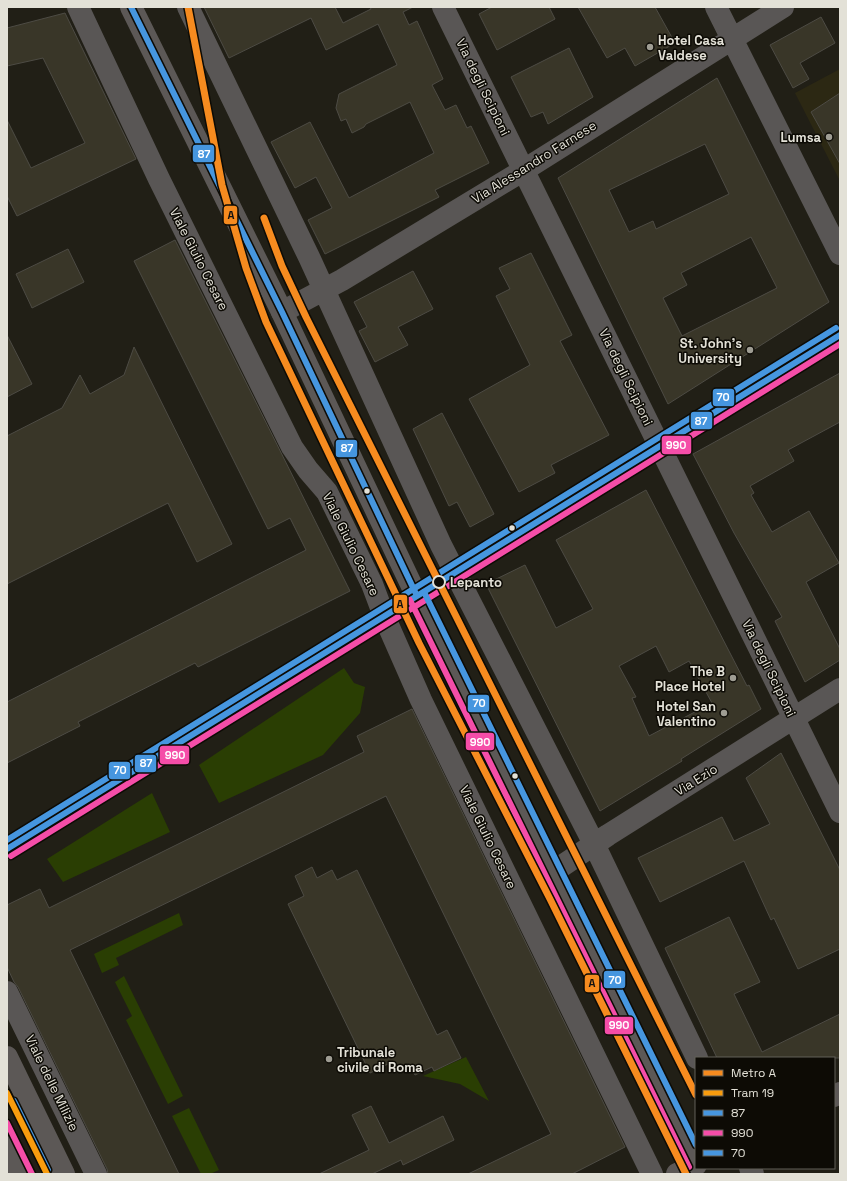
<svg xmlns="http://www.w3.org/2000/svg" width="847" height="1181" font-family="'Space Grotesk',sans-serif">
	<style>
		.built { fill: #2c2813 }
		.green { fill: #2a3e03 }
		.building { fill: #393628; stroke: #4d4b44; fill-rule: evenodd }
		.lines { fill: none; stroke-linecap: round; stroke-linejoin: round }
		.street { stroke: #595655; stroke-width: 22 }
		.secondary { stroke: #5c5856; stroke-width: 22 }
		.bus-1-casing { stroke: #0d0b05; stroke-width: 9 }
		.bus-2-casing { stroke: #0d0b05; stroke-width: 9 }
		.bus-3-casing { stroke: #0d0b05; stroke-width: 9 }
		.bus-1 { stroke: #4696df; stroke-width: 6 }
		.bus-2 { stroke: #f54da8; stroke-width: 6 }
		.bus-3 { stroke: #4696df; stroke-width: 6 }
		.tram-1-casing { stroke: #0d0b05; stroke-width: 9 }
		.tram-1 { stroke: #f89c0e; stroke-width: 6 }
		.metro-1-casing { stroke: #0d0b05; stroke-width: 10 }
		.metro-1 { stroke: #f68b1f; stroke-width: 7 }
		.poi-dot { fill: #9f9d93; stroke: #0d0b05; stroke-width: 1.5 }
		.bus-dot { fill: #e3e1d7; stroke: #0d0b05; stroke-width: 1.5 }
		.stop-dot { fill: #0d0b05; stroke: #e3e1d7; stroke-width: 2 }
		.labels { text-anchor: middle; dominant-baseline: central; stroke-width: 3; stroke-linejoin: round; paint-order: stroke }
		.poi-label { font-size: 13px; font-weight: bold; fill: #e3e1d7; stroke: #0d0b05; text-anchor: end }
		.street-label { font-size: 13px; fill: #e3e1d7; stroke: #0d0b05 }
		.stop-label { font-size: 13px; font-weight: bold; fill: #e3e1d7; stroke: #0d0b05; text-anchor: start }
		.line-badge { stroke: #0d0b05; stroke-width: 1.5 }
		.badge-label { font-size: 11px; text-anchor: middle; font-weight: bold; fill: #fff }
		.pale-badge-label { font-size: 11px; text-anchor: middle; font-weight: bold; fill: #111 }
	</style>
	<rect width="100%" height="100%" fill="#211f16"/>
	<path class="built" d="M840 69V181L795 93Z"/>
	<path class="green" d="M344 668 354 683 365 687 360 713 323 755 219 803 199 765Z
		M152 793 170 832 63 882 47 859Z
		M179 913 183 925 116 958 119 965 102 973 94 954Z
		M124 976 183 1096 168 1104 126 1020 132 1016 115 982Z
		M466 1057 489 1101 460 1084 423 1076Z
		M189 1108 219 1170 210 1174H201L172 1116Z"/>
	<path class="building" d="M204 7H335L343 23 371 9 370 7H413L403 12 409 25 417 21 443 79 432 85 445 110 456 105 467 128 471 126 489 163 435 190 439 197 325 254 308 220 332 208 316 177 295 188 271 142 310 122 349 198 434 153 410 102 366 124 364 127 352 133 346 119 341 121 336 108 339 94 397 65 378 24 326 50 311 18 229 58Z
		M492 7H549L555 19 497 50 479 14Z
		M578 7H655L675 43 635 66 625 48 607 58Z
		M65 13 136 159 17 216 7 196V120L31 168 85 143 43 58 7 66V28Z
		M821 17 835 43 800 63 809 79 793 88 770 45Z
		M569 48 593 97 548 124 543 112 531 117 511 77Z
		M717 78 829 302 668 404 558 178ZM705 144 729 194 656 229 653 221 629 232 609 190ZM751 237 777 288 682 336 663 298 687 285 681 273Z
		M840 93V164L811 112Z
		M175 240 350 591 198 667 195 663 78 722 80 726 7 763V702L306 550 290 518 268 529 134 261Z
		M68 249 84 282 32 308 16 274Z
		M531 253 572 335 560 341 609 435 551 465 555 473 519 492 469 399 530 365 496 296 510 289 499 268Z
		M413 271 433 309 398 327 408 345 375 362 359 331 367 327 354 302Z
		M7 335 32 384 7 397Z
		M134 347 232 544 197 562 168 503 7 584V436L62 408 80 375 90 394 124 375Z
		M840 373V422L788 450 794 461 750 486 754 493 751 495 772 532 809 511 839 563 806 582 840 649V660L805 682 775 621 782 617 734 533 693 454Z
		M442 413 494 514 470 527 457 502 449 506 413 429Z
		M646 490 747 686 749 685 761 709 681 759 682 761 600 811 486 584 525 565 556 628 593 609 556 540ZM656 646 669 672 689 661 712 703 649 736 632 698 636 697 619 666Z
		M412 709 625 1147 572 1174H468L551 1134 386 796 70 950 179 1174H108L107 1169 18 987 14 982 7 967V905L40 889 49 908 364 752 357 736Z
		M781 753 840 870V949L798 969 774 918 771 920 744 861 660 902 638 858 722 817 734 841 770 824 746 778Z
		M312 867 317 878 332 870 337 880 357 870 437 1035 447 1030 461 1058 434 1071 432 1067 415 1075 410 1065 395 1073 390 1063 370 1073 288 904 304 896 295 876Z
		M729 917 760 982 734 994 762 1052 840 1014V1058H717L665 948Z
		M371 1106 389 1143 443 1116 454 1140 403 1165 401 1160 372 1174H319L369 1150 352 1115Z"/>
	<g class="lines">
		<path class="street" d="M78 7 159 179 292 447 308 470 327 492 372 584 384 616 421 700 652 1174
			M188 7 309 257 441 545 594 844 697 1058
			M443 7 840 812
			M716 7 840 254
			M282 312 342 280 524 170 783 7
			M553 872 608 835 840 689
			M7 992 96 1174
			M750 1168 753 1174"/>
		<path class="secondary" d="M131 7 282 312 428 620 696 1163
			M7 849 840 335
			M7 1057 64 1174
			M834 1096 840 1093
			M7 1147 21 1174
			M677 1174 696 1165"/>
		<defs>
			<path id="bus-1" d="M131 7 282 312 417 596
				M7 849 840 335"/>
			<path id="bus-2" d="M410 600 689 1167
				M11 856 840 344
				M7 1123 32 1174"/>
			<path id="bus-3" d="M424 592 696 1145
				M7 840 836 328
				M14 1101 48 1170"/>
		</defs>
		<use href="#bus-1" class="bus-1-casing"/>
		<use href="#bus-2" class="bus-2-casing"/>
		<use href="#bus-3" class="bus-3-casing"/>
		<use href="#bus-1" class="bus-1"/>
		<use href="#bus-2" class="bus-2"/>
		<use href="#bus-3" class="bus-3"/>
		<defs>
			<path id="tram-1" d="M7 1093 47 1174"/>
		</defs>
		<use href="#tram-1" class="tram-1-casing"/>
		<use href="#tram-1" class="tram-1"/>
		<defs>
			<path id="metro-1" d="M188 7 222 185 246 268 266 322 419 643 550 899 686 1174
				M264 218 282 266 306 317 696 1095"/>
		</defs>
		<use href="#metro-1" class="metro-1-casing"/>
		<use href="#metro-1" class="metro-1"/>
	</g>
	<g class="poi-dot">
		<circle cx="650" cy="47" r="4"/>
		<circle cx="829" cy="137" r="4"/>
		<circle cx="750" cy="350" r="4"/>
		<circle cx="733" cy="678" r="4"/>
		<circle cx="724" cy="713" r="4"/>
		<circle cx="329" cy="1059" r="4"/>
	</g>
	<g class="bus-dot">
		<circle cx="367" cy="491" r="3.5"/>
		<circle cx="512" cy="528" r="3.5"/>
		<circle cx="515" cy="776" r="3.5"/>
	</g>
	<circle class="stop-dot" cx="439" cy="582" r="6"/>
	<g class="labels">
		<g class="poi-label">
			<text x="658" y="40" text-anchor="start">Hotel Casa<tspan x="658" dy="15">Valdese</tspan></text>
			<text x="821" y="137">Lumsa</text>
			<text x="742" y="343">St. John's<tspan x="742" dy="15">University</tspan></text>
			<text x="725" y="671">The B<tspan x="725" dy="15">Place Hotel</tspan></text>
			<text x="716" y="706">Hotel San<tspan x="716" dy="15">Valentino</tspan></text>
			<text x="337" y="1052" text-anchor="start">Tribunale<tspan x="337" dy="15">civile di Roma</tspan></text>
		</g>
		<g class="street-label">
			<text transform="translate(483 87) rotate(64)">Via degli Scipioni</text>
			<text transform="translate(534 162) rotate(-32)">Via Alessandro Farnese</text>
			<text transform="translate(199 259) rotate(63)">Viale Giulio Cesare</text>
			<text transform="translate(626 377) rotate(64)">Via degli Scipioni</text>
			<text transform="translate(351 544) rotate(64)">Viale Giulio Cesare</text>
			<text transform="translate(769 668) rotate(64)">Via degli Scipioni</text>
			<text transform="translate(696 780) rotate(-32)">Via Ezio</text>
			<text transform="translate(488 837) rotate(64)">Viale Giulio Cesare</text>
			<text transform="translate(52 1083) rotate(64)">Viale delle Milizie</text>
		</g>
		<g class="stop-label">
			<text x="450" y="582">Lepanto</text>
		</g>
	</g>
	<g class="line-badge">
		<rect x="192" y="144" width="23" height="19" rx="4" fill="#4696df"/>
		<rect x="223" y="205" width="15" height="20" rx="4" fill="#f68b1f"/>
		<rect x="712" y="388" width="23" height="19" rx="4" fill="#4696df"/>
		<rect x="690" y="411" width="23" height="19" rx="4" fill="#4696df"/>
		<rect x="661" y="435" width="31" height="20" rx="4" fill="#f54da8"/>
		<rect x="335" y="439" width="23" height="19" rx="4" fill="#4696df"/>
		<rect x="393" y="594" width="15" height="20" rx="4" fill="#f68b1f"/>
		<rect x="467" y="694" width="23" height="19" rx="4" fill="#4696df"/>
		<rect x="465" y="732" width="30" height="19" rx="4" fill="#f54da8"/>
		<rect x="159" y="745" width="31" height="20" rx="4" fill="#f54da8"/>
		<rect x="134" y="754" width="23" height="19" rx="4" fill="#4696df"/>
		<rect x="108" y="761" width="23" height="19" rx="4" fill="#4696df"/>
		<rect x="603" y="970" width="23" height="19" rx="4" fill="#4696df"/>
		<rect x="584" y="974" width="16" height="19" rx="4" fill="#f68b1f"/>
		<rect x="604" y="1016" width="30" height="19" rx="4" fill="#f54da8"/>
	</g>
	<g class="badge-label">
		<text x="204" y="158">87</text>
		<text x="723" y="401">70</text>
		<text x="701" y="425">87</text>
		<text x="676" y="449">990</text>
		<text x="347" y="452">87</text>
		<text x="479" y="707">70</text>
		<text x="480" y="746">990</text>
		<text x="175" y="759">990</text>
		<text x="146" y="767">87</text>
		<text x="120" y="774">70</text>
		<text x="615" y="984">70</text>
		<text x="619" y="1029">990</text>
	</g>
	<g class="pale-badge-label">
		<text x="231" y="219">A</text>
		<text x="400" y="608">A</text>
		<text x="592" y="987">A</text>
	</g>
	<rect width="847" height="1181" fill="none" stroke="#e3e1d7" stroke-width="16"/>
	<rect x="695" y="1057" width="140" height="112" fill="#0d0b05" stroke="#636159"/>
	<rect x="703" y="1070" width="20" height="6" fill="#f68b1f" stroke="#636159"/>
	<text x="731" y="1077" font-size="12" fill="#e3e1d7">Metro A</text>
	<rect x="703" y="1090" width="20" height="6" fill="#f89c0e" stroke="#636159"/>
	<text x="731" y="1097" font-size="12" fill="#e3e1d7">Tram 19</text>
	<rect x="703" y="1110" width="20" height="6" fill="#4696df" stroke="#636159"/>
	<text x="731" y="1117" font-size="12" fill="#e3e1d7">87</text>
	<rect x="703" y="1130" width="20" height="6" fill="#f54da8" stroke="#636159"/>
	<text x="731" y="1137" font-size="12" fill="#e3e1d7">990</text>
	<rect x="703" y="1150" width="20" height="6" fill="#4696df" stroke="#636159"/>
	<text x="731" y="1157" font-size="12" fill="#e3e1d7">70</text>
</svg>
